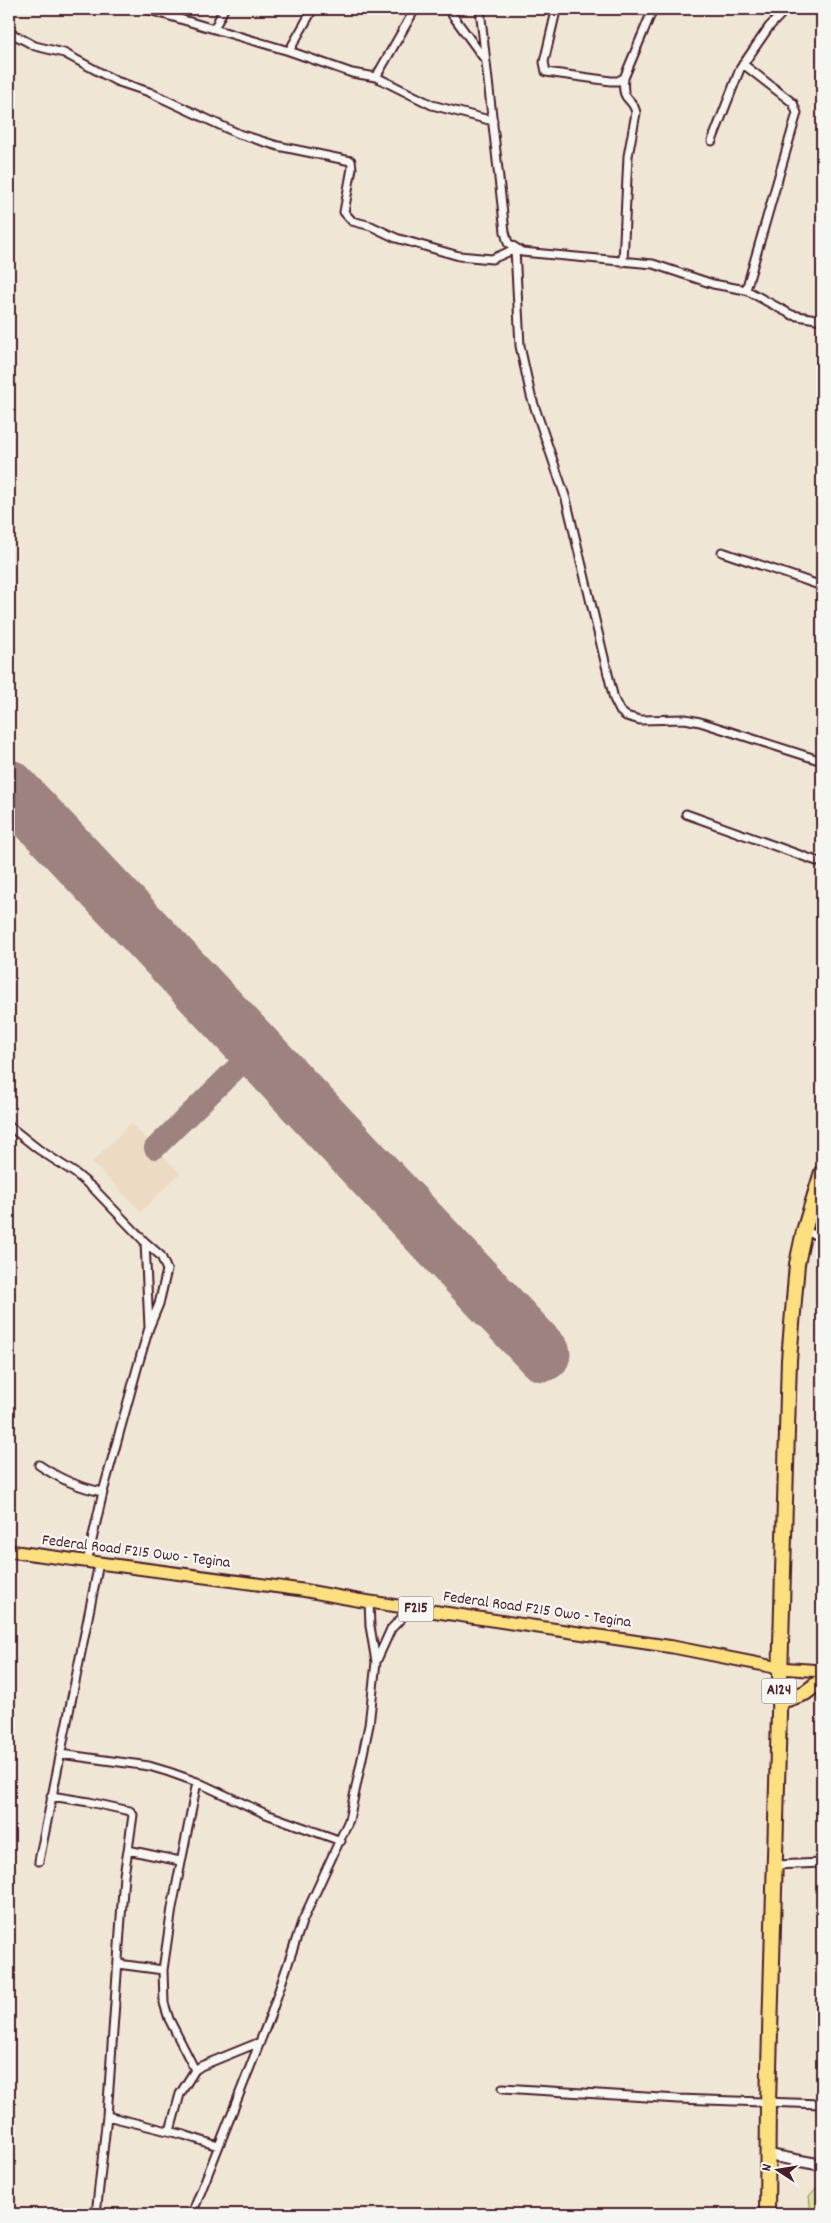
<svg xmlns="http://www.w3.org/2000/svg" width="831" height="2223" font-family="Dekko,sans-serif">
	<style>
		.built { fill: #ecdbc2 }
		.green { fill: #d3e498; stroke: #8e8262 }
		.lines { fill: none; stroke-linecap: round; stroke-linejoin: round }
		.taxiway { stroke: #9d8280; stroke-width: 22 }
		.runway { stroke: #9d8280; stroke-width: 55 }
		.street-casing { stroke: #4a1f2b; stroke-width: 11 }
		.secondary-casing { stroke: #4a1f2b; stroke-width: 14 }
		.primary-casing { stroke: #4a1f2b; stroke-width: 15 }
		.highway-casing { stroke: #4a1f2b; stroke-width: 18 }
		.street { stroke: #f6f6f2; stroke-width: 7 }
		.secondary { stroke: #f6f6f2; stroke-width: 10 }
		.primary { stroke: #fce080; stroke-width: 11 }
		.highway { stroke: #fce080; stroke-width: 14 }
		.labels { text-anchor: middle; dominant-baseline: central; stroke-width: 4.5; stroke-linejoin: round; paint-order: stroke }
		.shield { fill: #f6f6f2; stroke: #7e6067; stroke-width: 1 }
		.shield-label { font-size: 15px; font-weight: bold; fill: #4a1f2b }
		.street-label { font-size: 16px; fill: #4a1f2b; stroke: #f6f6f2 }
	</style>
	<rect width="100%" height="100%" fill="#f0e6d6"/>
	<filter id="ink" filterUnits="userSpaceOnUse"><feTurbulence type="fractalNoise" baseFrequency=".02" numOctaves="2"/><feDisplacementMap in="SourceGraphic" scale="10" xChannelSelector="R" yChannelSelector="G"/><feConvolveMatrix kernelMatrix="1 2 1 2 8 2 1 2 1" color-interpolation-filters="sRGB"/></filter>
	<g filter="url(#ink)">
		<path class="built" d="M131 1123 180 1173 141 1212 92 1162Z"/>
		<path class="green" d="M822 2184V2214H811L809 2196 819 2185Z"/>
		<g class="lines">
			<path class="taxiway" d="M155 1148 256 1049"/>
			<path class="runway" d="M9 787 543 1354"/>
			<defs>
				<path id="street" d="M146 9 214 29 224 9
					M313 9 289 51 352 73 376 77 432 105 493 121
					M448 9 483 57
					M480 9 505 232 508 243 522 252 653 264 713 284 746 290 792 315 822 320
					M556 11 544 62 546 72 611 81H618L624 78
					M214 29 289 51
					M9 32 35 46 64 53 116 81 149 92 239 134 278 146 351 161 352 168 344 212 352 221 371 226 396 238 459 256 492 259 515 249 520 346 531 396 566 499 614 699 620 711 626 716 640 720 685 719 700 722 822 761
					M743 64 793 103 797 113 746 290
					M376 77 415 9
					M712 141 740 69 769 27 786 9
					M623 262 628 156 636 113C633 96 621 104 624 78L653 9
					M722 552 822 586
					M686 814 822 863
					M9 1126 38 1149 75 1173 94 1189 145 1242 161 1256 167 1270 159 1304 149 1328 138 1365 103 1492 87 1562
					M804 1231 822 1237
					M145 1242 149 1327
					M39 1465C58 1478 80 1488 103 1492
					M369 1602 370 1626 376 1662
					M60 1754 149 1766 169 1772 197 1782 266 1814 341 1841
					M197 1782 172 1908 163 1970 164 2003 169 2019 195 2070 201 2066 260 2042
					M51 1796 89 1802 130 1811 133 1815 128 1850
					M39 1861 99 1563
					M775 1865 822 1863
					M118 1964 163 1970
					M503 2088 678 2099 822 2104
					M107 2116 184 2135 218 2146
					M170 2131 180 2094 195 2070
					M96 2214 107 2116 124 1875 128 1850 180 1861
					M192 2214 271 2014 302 1922 349 1820 369 1725 376 1662 391 1629 411 1608"/>
				<path id="secondary" d="M769 2155 822 2165"/>
				<path id="primary" d="M9 1551 302 1590 357 1600 673 1647 779 1668 822 1671"/>
				<path id="highway" d="M779 1702 805 1693 822 1680
					M767 2214 768 2103 789 1360 797 1264 804 1231 822 1172"/>
			</defs>
			<use href="#street" class="street-casing"/>
			<use href="#secondary" class="secondary-casing"/>
			<use href="#primary" class="primary-casing"/>
			<use href="#highway" class="highway-casing"/>
			<use href="#street" class="street"/>
			<use href="#secondary" class="secondary"/>
			<use href="#primary" class="primary"/>
			<use href="#highway" class="highway"/>
		</g>
	</g>
	<g class="labels">
		<g class="shield">
			<rect x="398.5" y="1596.5" width="35" height="25" rx="4"/>
			<rect x="761.5" y="1678.5" width="35" height="25" rx="4"/>
		</g>
		<g class="shield-label">
			<text x="416" y="1609">F215</text>
			<text x="779" y="1691">A124</text>
		</g>
		<g class="street-label">
			<text transform="translate(136 1552) rotate(7)">Federal Road F215 Owo - Tegina</text>
			<text transform="translate(537 1610) rotate(8)">Federal Road F215 Owo - Tegina</text>
		</g>
	</g>
	<rect width="831" height="2223" fill="none" stroke="#f6f6f2" stroke-width="30"/>
	<rect x="15" y="15" width="801" height="2193" fill="none" stroke="#4a1f2b" stroke-width="2" filter="url(#ink)"/>
	<g transform="translate(778 2170) rotate(282)" stroke="#f6f6f2" stroke-width="4" paint-order="stroke">
	<path d="M0-4L9 19L0 12L-9 19Z" fill="#4a1f2b"/>
	<text y="-8" font-size="14" font-weight="bold" text-anchor="middle" fill="#4a1f2b">N</text>
	</g>
</svg>
